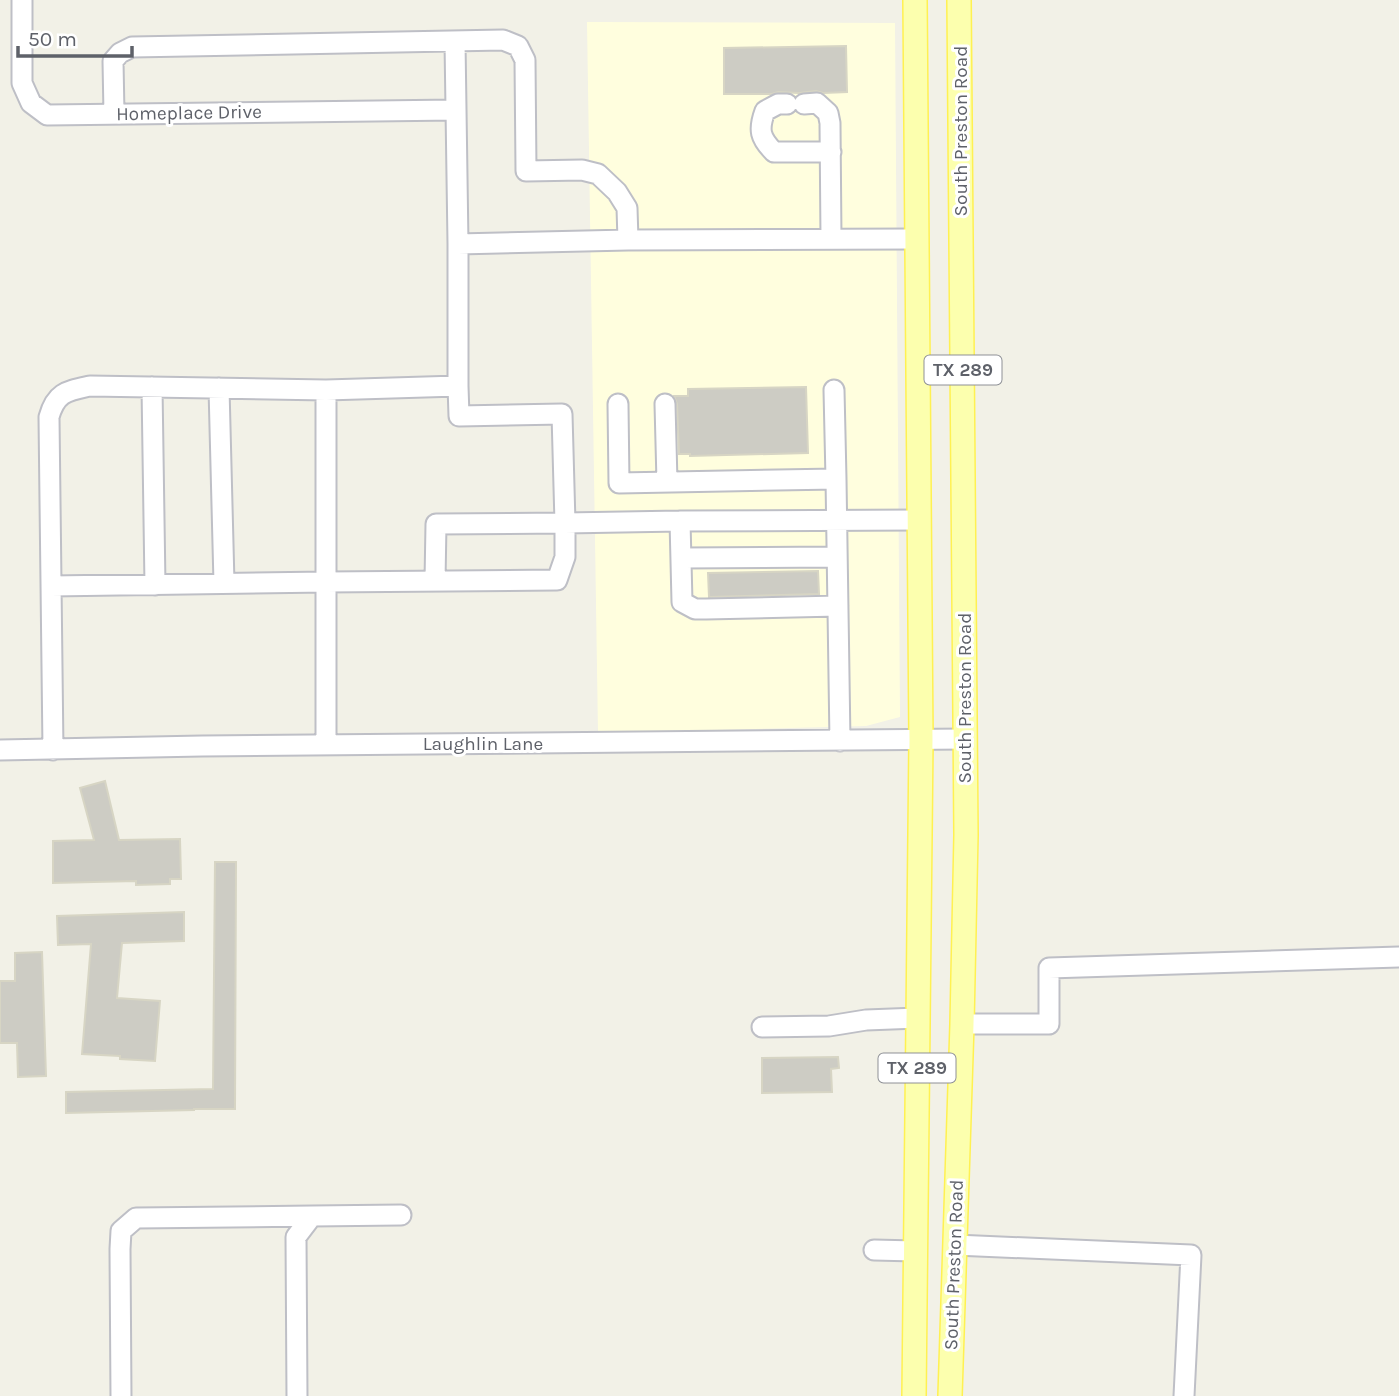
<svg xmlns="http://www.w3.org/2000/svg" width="1399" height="1396" font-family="Karla,sans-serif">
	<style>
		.commercial { fill: #fffede }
		.building { fill: #cdccc4; stroke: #d7d5c4; stroke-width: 2 }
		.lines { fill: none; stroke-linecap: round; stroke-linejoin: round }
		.minor-casing { stroke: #bebfc6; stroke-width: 23 }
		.major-casing { stroke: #fff152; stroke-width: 26 }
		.minor { stroke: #fff; stroke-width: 19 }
		.major { stroke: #fcffae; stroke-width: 23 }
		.labels { text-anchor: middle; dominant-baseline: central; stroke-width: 6; stroke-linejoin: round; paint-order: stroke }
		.shield { fill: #fff; stroke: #8e9096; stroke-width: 2 }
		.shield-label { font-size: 18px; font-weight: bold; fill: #5e6169 }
		.street-label { font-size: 19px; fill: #5e6169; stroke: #fff }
	</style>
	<rect width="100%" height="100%" fill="#f2f1e7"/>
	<path class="commercial" d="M587 22 895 23 900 717 866 726 598 733Z"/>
	<path class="building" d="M846 46 847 92 823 93 816 91 799 93 778 92 772 94H724V48Z
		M806 387 808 453 690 456V454H679L677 404 674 396H688V389Z
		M818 571 819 594 709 597 708 573Z
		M105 781 119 840 180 839 181 879H170V884L136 885V881L53 883V841L94 840 80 788Z
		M215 862H236L235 1109H194V1110L66 1113V1092L213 1089Z
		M184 912V941L122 943 117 998 160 1001 155 1061 120 1059V1056L82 1054 91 944 58 945 57 916Z
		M42 952 46 1076 18 1077 17 1043H0V981H15V953Z
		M838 1057 839 1068 831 1069 832 1092 762 1093V1058Z"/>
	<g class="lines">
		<defs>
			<path id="minor" d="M22 0V83L31 103 47 115 455 110
				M455 42 458 244 628 240 916 239
				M787 104H778L765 111C758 130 760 138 774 152H831
				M804 104 817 103 828 113 830 123 831 239
				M114 114 113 61 120 53 132 47 503 40 518 46 525 60 526 171 582 170 598 174 617 192 627 208 628 240
				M458 386V244
				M152 387 155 585
				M219 388 224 583
				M326 390 458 386 459 416 562 414 565 523 436 524 435 581
				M618 404 619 483 836 479 834 390
				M665 404 667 482
				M836 479 840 741
				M682 558 837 557
				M51 586 326 582 557 580 565 557V523L680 521
				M838 606 706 609H695L682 602 680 521 920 520
				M0 750 202 746 966 739
				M53 750 49 417C56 392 67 391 90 386L326 390V745
				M962 1024H1049V968L1399 957
				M762 1027 829 1026 866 1020 918 1018
				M955 1245 1191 1255 1184 1396
				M874 1250 915 1251
				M121 1396 120 1249 121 1231 136 1218 312 1216
				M297 1396 296 1237 312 1216 401 1215"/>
			<path id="major" d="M914 1396 921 740 915 0
				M950 1396 962 1024 966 835 959 0"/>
		</defs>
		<use href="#minor" class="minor-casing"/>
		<use href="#major" class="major-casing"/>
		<use href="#minor" class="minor"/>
		<use href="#major" class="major"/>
	</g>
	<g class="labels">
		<g class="shield">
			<rect x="924.5" y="355.5" width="77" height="29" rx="5"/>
			<rect x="878.5" y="1053.5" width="77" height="29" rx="5"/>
		</g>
		<g class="shield-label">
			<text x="963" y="370">TX 289</text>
			<text x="917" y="1068">TX 289</text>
		</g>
		<g class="street-label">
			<text transform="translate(189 113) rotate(-1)">Homeplace Drive</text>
			<text transform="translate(961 131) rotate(-90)">South Preston Road</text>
			<text transform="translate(965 698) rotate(-90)">South Preston Road</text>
			<text x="483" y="744">Laughlin Lane</text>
			<text transform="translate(954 1265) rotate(-88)">South Preston Road</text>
		</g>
	</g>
	<path d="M18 46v10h114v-10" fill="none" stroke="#5e6169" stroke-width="3.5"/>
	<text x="28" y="46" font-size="21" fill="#5e6169" stroke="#ffffff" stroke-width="5" paint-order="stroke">50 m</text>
</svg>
